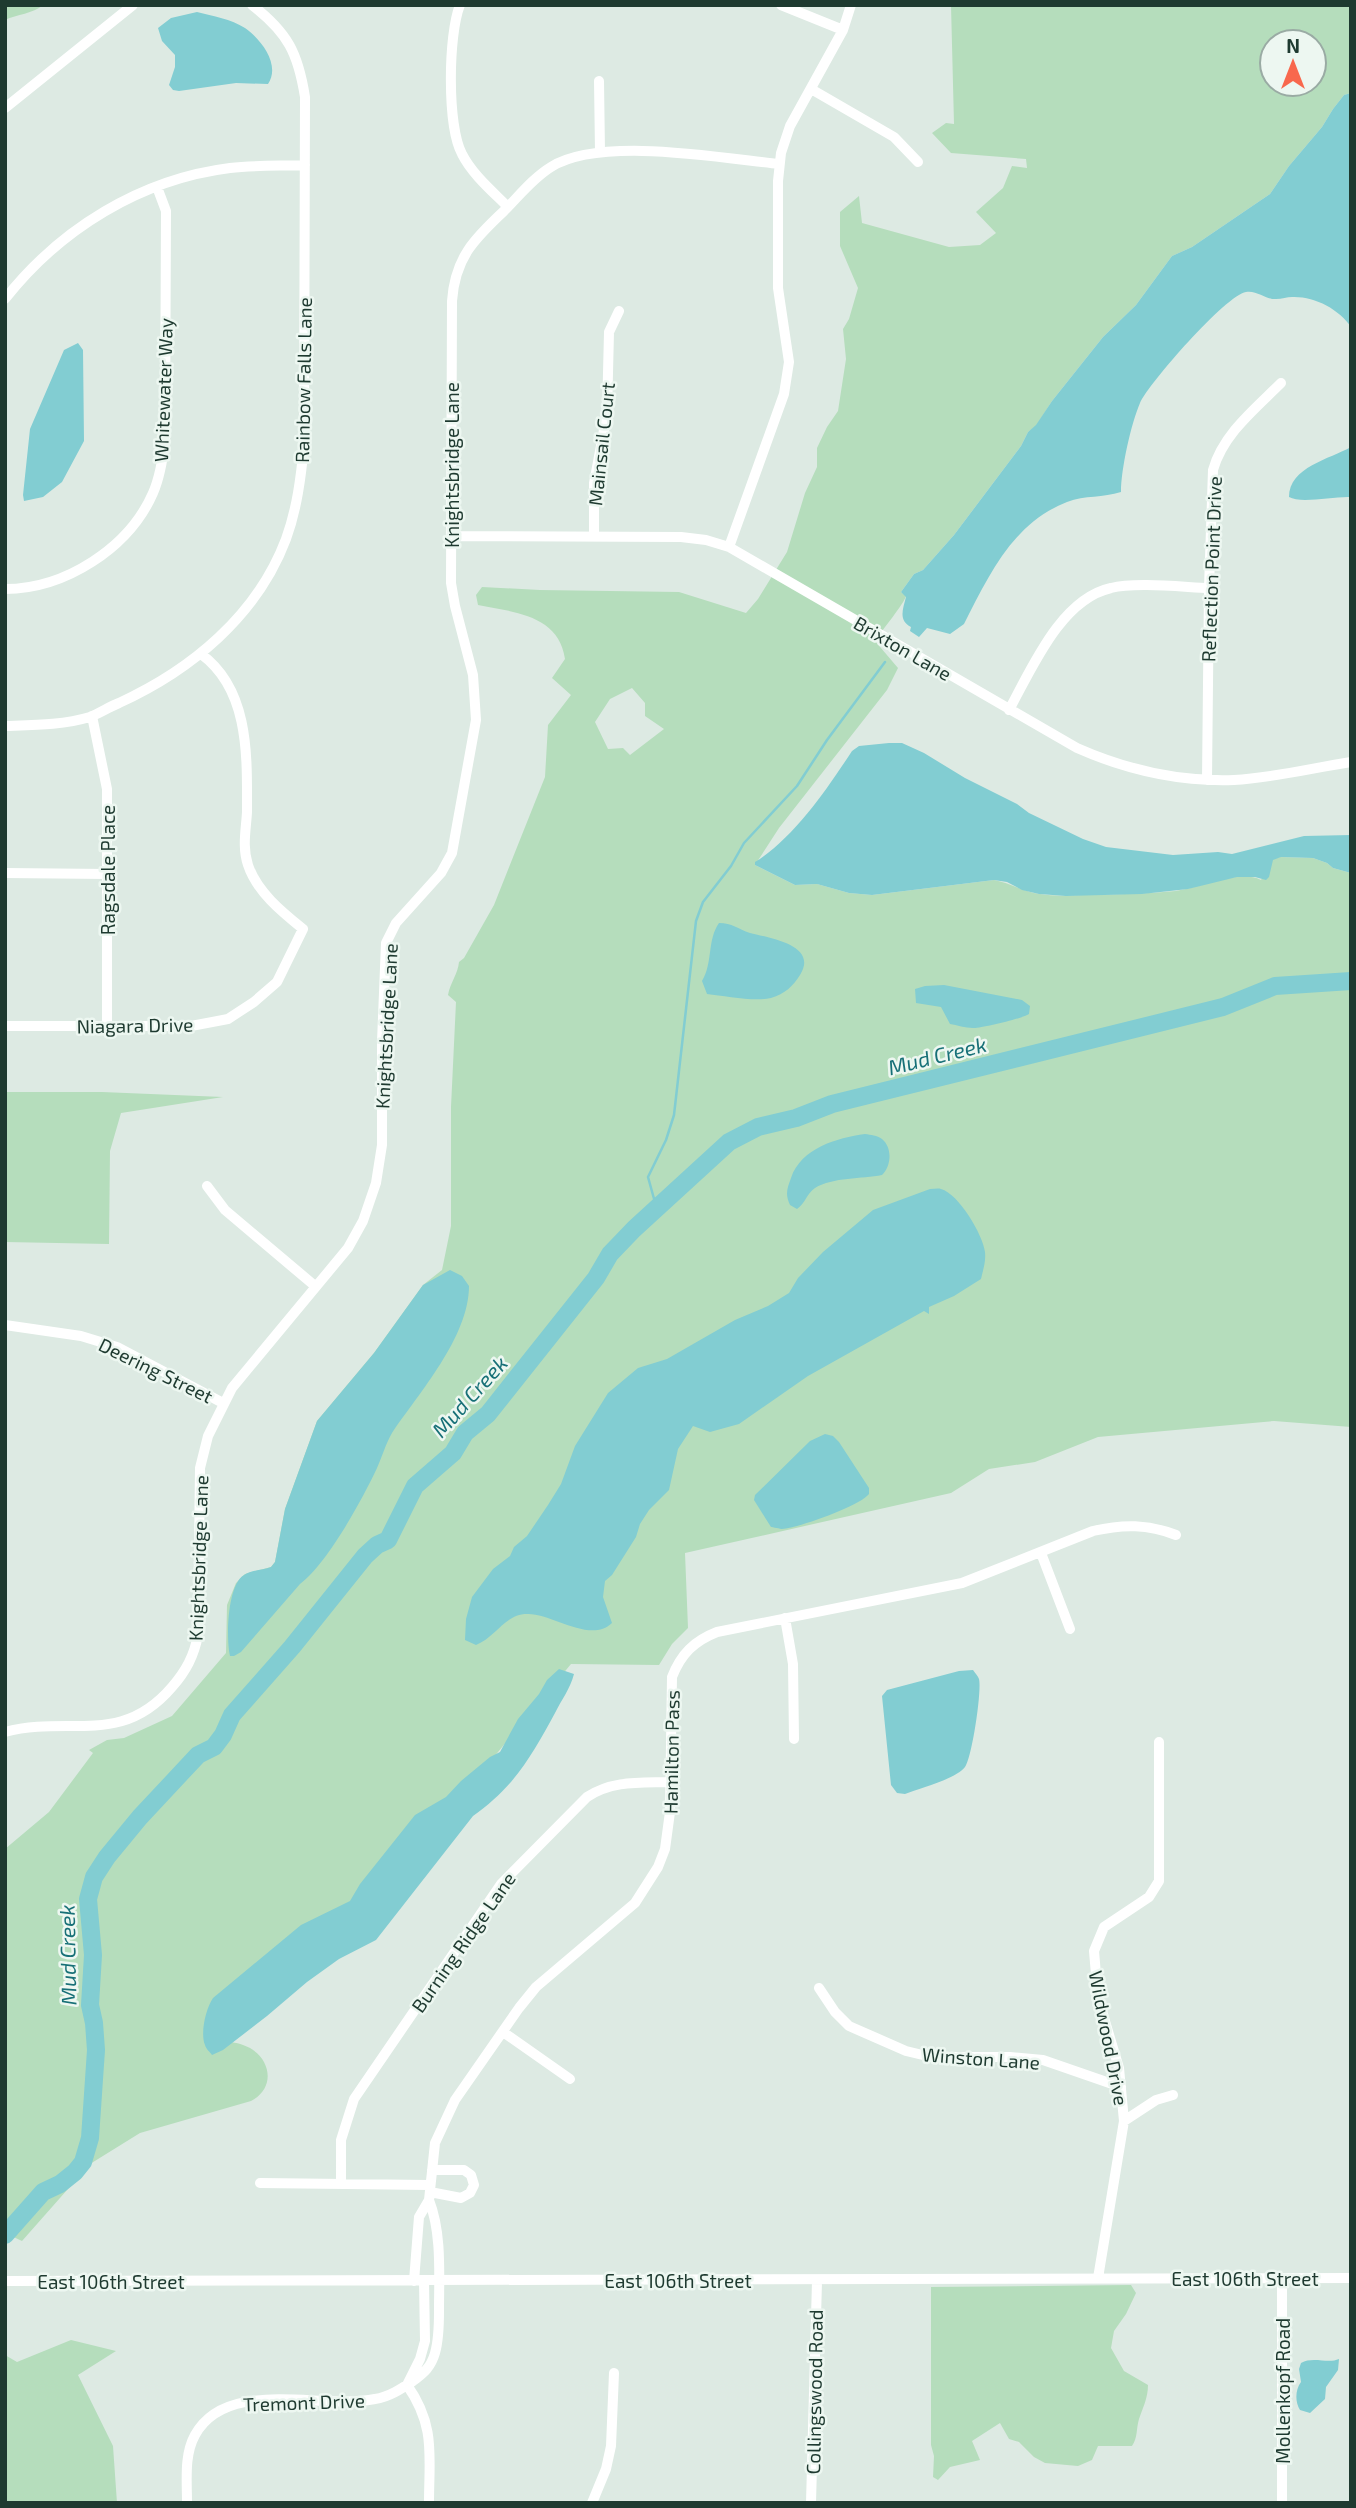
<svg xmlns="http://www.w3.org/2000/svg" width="1356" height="2508" font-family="'Exo 2',sans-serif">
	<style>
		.green { fill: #b5ddbc; fill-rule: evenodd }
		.water { fill: #82cdd2 }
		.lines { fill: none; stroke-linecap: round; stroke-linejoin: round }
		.stream { stroke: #82cdd2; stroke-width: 2.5 }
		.river { stroke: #82cdd2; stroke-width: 18 }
		.minor { stroke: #fff; stroke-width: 10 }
		.labels { text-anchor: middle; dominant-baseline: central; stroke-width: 5; stroke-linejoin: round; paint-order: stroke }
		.street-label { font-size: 19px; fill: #1e3a30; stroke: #edf7f1 }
		.water-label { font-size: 21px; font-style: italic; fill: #177077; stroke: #edf7f1 }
	</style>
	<rect width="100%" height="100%" fill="#ddeae3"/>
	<path class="green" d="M5 5H43C33 14 17 14 5 20Z
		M951 5H1351V93L1344 95 1333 109 1322 127 1289 166 1270 194 1192 247 1172 256 1136 305 1103 337 1052 401 1036 426 1028 432 1021 446 954 535 923 570 914 574 901 592 906 596C904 604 882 630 875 641L898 668 887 690 779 828 755 865 795 885 817 884 849 893 872 895 994 880C1010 883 1024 892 1040 894 1057 897 1073 895 1089 895 1118 894 1147 894 1176 891 1200 888 1239 869 1261 880L1273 859 1280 857 1313 858 1327 863 1333 868 1351 873V1427L1274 1421 1098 1437 1035 1462 989 1469 951 1493 685 1553 688 1628 672 1644 659 1665 571 1664 348 1933 220 2041C228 2042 236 2042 243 2045 270 2054 278 2087 251 2101L140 2133 90 2164 22 2241 5 2233V1849L49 1812 93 1753 89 1750 107 1740 124 1738 172 1716 226 1653 227 1605 236 1583 245 1574 271 1567 275 1562 285 1509 317 1421 374 1353 423 1285 442 1270 451 1226V1107L456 1002 448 995C450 983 458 974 459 962L464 958 494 905 545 777 548 725 571 695 552 678 565 659C559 615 514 612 478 605L476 595 482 587 540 590 679 592 746 613 758 599 787 552 805 493 817 467V448L827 427 838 411 846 359 843 329 849 319 858 288 840 246V212L859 196 862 223 949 247 980 245 996 233 976 212 1003 188 1012 166 1027 168 1026 159 951 153 932 133 946 123 954 124ZM1272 42H1314V84H1272ZM632 688 645 703V716L664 729 630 755 623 748 608 749 595 722 610 699Z
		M5 1092H102L223 1097 121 1113 110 1151 109 1244 5 1242Z
		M1131 2285 1136 2293 1126 2314 1114 2331 1111 2348 1124 2371 1148 2385C1148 2398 1143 2407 1139 2419 1136 2429 1138 2437 1132 2446H1098L1092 2460 1078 2466 1045 2463 1034 2457 1019 2442 1009 2439 1000 2423 972 2441 980 2460 950 2467 938 2480 933 2477 934 2456 931 2445V2287Z
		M71 2340 116 2351 78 2375 113 2446 117 2503H5V2355L17 2362Z"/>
	<path class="water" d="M197 12C213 16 231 19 245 28 261 39 281 65 268 84L236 83 179 91 173 90 169 85 175 67V55L162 41 158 28 171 18Z
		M1351 93V327C1339 309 1314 296 1292 297 1287 297 1282 299 1276 299 1266 300 1257 290 1246 292 1226 295 1149 383 1140 403 1131 424 1121 469 1121 492 1103 498 1085 495 1067 502 1013 523 989 575 964 624L950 634 927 628 919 637 910 631 911 627C898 620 903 609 906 597L901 592 914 574 923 570 954 535 1021 446 1028 432 1036 425 1052 401 1103 337 1136 305 1172 256 1192 247 1270 194 1289 166 1322 127 1333 109 1344 95Z
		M78 343 83 350 84 441 62 482 43 497 24 501 23 495 30 429 64 350Z
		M1351 447V497C1334 496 1301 504 1289 497 1289 467 1330 459 1351 447Z
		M889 743H902L924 753 965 778 1017 804 1029 813 1083 839 1106 847 1173 855 1218 852 1232 854 1304 836 1351 835V873L1333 868 1327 863 1313 858 1281 857 1273 860 1269 877 1266 880 1255 877H1237L1188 889 1142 894 1066 896 1039 894 1022 890 1007 882 994 880 872 895 849 893 817 884 795 885 755 865V862C794 838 827 789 852 751L859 746Z
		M719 923C732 923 738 929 750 933 769 938 819 945 800 975 793 986 785 994 771 998 755 1002 725 996 707 994L702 981C713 963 707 940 719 923Z
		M944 985 1022 1000 1030 1006 1029 1014C1024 1018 979 1029 973 1028 965 1028 957 1025 950 1024L941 1007 916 1003 915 989 925 986Z
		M865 1134C871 1135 877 1135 882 1139 893 1148 891 1167 882 1175 862 1179 833 1177 815 1188 807 1193 805 1204 797 1209L790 1205C785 1194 787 1189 791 1178 801 1148 837 1138 865 1134Z
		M930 1189C934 1189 938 1188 941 1189 959 1194 983 1235 985 1252 986 1262 983 1270 981 1279L954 1296 929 1307V1314L924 1311 808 1376 739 1424 710 1432 693 1426 678 1449 669 1490 649 1510 640 1524 636 1537 612 1575 605 1581 603 1597 612 1623C590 1644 552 1613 527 1614 505 1614 496 1637 476 1645L465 1640 466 1619 472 1597 493 1569 510 1556 514 1547 527 1536 548 1505 561 1484 575 1446 608 1393 638 1368 667 1359 735 1320 768 1306 789 1293 798 1278 823 1252 873 1210Z
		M450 1270 462 1276 469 1286C469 1337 419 1393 392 1433 386 1443 382 1457 377 1468 362 1500 327 1564 300 1584L241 1652 234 1656H230C226 1639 227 1585 244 1575 251 1570 263 1570 271 1567L275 1562 285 1509 317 1421 374 1353 423 1285Z
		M825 1434 833 1436 839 1442 869 1488V1494C860 1506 798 1528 782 1529 781 1529 772 1527 771 1527L754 1500 755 1495 810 1441Z
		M559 1669 574 1674C570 1689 562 1699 555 1713 531 1757 514 1787 473 1816L376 1940 339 1959 307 1982 267 2016 223 2050 212 2055C210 2052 206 2049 205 2045 200 2033 206 2008 213 1998L301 1925 350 1901 360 1884 415 1815 446 1797 461 1781 490 1757 500 1752 518 1719 539 1694 547 1680Z
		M973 1670C975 1673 978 1676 979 1679 982 1690 972 1758 965 1767 956 1779 920 1788 905 1794L897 1793 891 1785 882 1696 887 1690 959 1671Z
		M1339 2359 1338 2370 1326 2387 1325 2399 1310 2413 1300 2410C1295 2402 1295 2390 1301 2382L1299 2369 1301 2363C1313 2356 1328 2364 1339 2359Z"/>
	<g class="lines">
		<path class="stream" d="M656 1206 648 1177 666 1140 674 1115 696 921 703 902 731 866 744 843 797 786 827 740 885 662"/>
		<path class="river" d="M5 2235 43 2192 60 2184 75 2172 83 2162 90 2138 96 2050 94 2023 90 2005 93 1955 88 1899 94 1877 107 1857 140 1817 198 1755 214 1747 223 1735 232 1715 292 1647 365 1556 377 1545 388 1540 415 1486 453 1453 465 1433 488 1414 596 1278 610 1254 634 1229 729 1142 758 1127 796 1118 832 1104 1223 1007 1275 986 1351 981"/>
		<path class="minor" d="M460 5C448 35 447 126 462 154 472 174 492 191 508 207
			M781 5 843 30
			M599 81 600 152
			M811 89 894 137 918 162
			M5 108 133 5
			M5 299C60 229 141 179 230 168 255 165 280 166 305 165
			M451 536 681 537 706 540 729 547 1077 748C1127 770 1179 782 1234 780 1273 778 1312 768 1351 762
			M594 537V483L607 414 609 332 619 311
			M729 547 784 394 789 362 778 288V181L781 153 790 126 843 30 851 5
			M5 589C65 589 129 548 153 493 160 477 163 458 165 440L166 211 157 187
			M1009 710C1032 668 1061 599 1111 588 1135 582 1182 587 1209 588
			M92 716 107 789V1026
			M5 726C33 725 63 725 90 717 100 713 109 707 119 703 191 670 257 616 286 539 297 509 301 477 304 445L305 97C298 53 288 33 252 5
			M1207 780 1209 588 1213 470C1223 434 1255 409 1281 383
			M5 873 108 874
			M5 1026H191L228 1019 254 1002 277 982 303 929C282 912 257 892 248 865 242 847 246 830 247 812 247 757 250 690 201 654
			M207 1186 225 1210 315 1286
			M5 1325 81 1336 117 1347 223 1403
			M1041 1553 1070 1629
			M785 1618 793 1664 794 1739
			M5 1732C69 1715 121 1747 172 1687 186 1671 194 1656 198 1635L200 1468 208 1436 232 1388 348 1248 363 1221 376 1183 382 1145V1042L386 943 396 923 441 873 452 853 476 720 473 675 455 606 451 583 452 301C455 258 474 239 504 211 519 196 533 178 551 167 600 136 722 158 779 164
			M819 1988 835 2012 849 2026 906 2051 931 2057H1010L1043 2060 1121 2087
			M503 2032 570 2079
			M1124 2121 1156 2100 1173 2095
			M260 2183 430 2185
			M341 2183V2140L354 2099 501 1884 587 1797C613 1780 641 1783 670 1782
			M430 2192 461 2198 470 2193 474 2185 471 2175 464 2170H432
			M1098 2278 1124 2121 1119 2068 1098 1998 1094 1951 1104 1927 1149 1897 1159 1881V1742
			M1282 2279V2503
			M5 2281 1351 2278
			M414 2281 419 2217 429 2200 435 2143 455 2100 519 2008 536 1987 635 1903 658 1867 665 1849 670 1812 672 1677C681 1654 694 1641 717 1632L962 1583 1093 1531C1123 1524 1148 1524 1176 1535
			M407 2385C436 2426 429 2456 429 2503
			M407 2385 420 2359 425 2341 424 2281
			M187 2503C187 2480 184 2455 195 2435 227 2377 321 2410 375 2399 389 2397 401 2389 413 2381 424 2373 431 2367 435 2353 439 2339 439 2325 439 2311 439 2275 442 2233 429 2200
			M592 2503 606 2469 611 2446 614 2373
			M811 2503 817 2281"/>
	</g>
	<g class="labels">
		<g class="street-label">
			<text transform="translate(303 380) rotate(-89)">Rainbow Falls Lane</text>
			<text transform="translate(163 390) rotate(-88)">Whitewater Way</text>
			<text transform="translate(601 444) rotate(-84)">Mainsail Court</text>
			<text transform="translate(451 465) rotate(-90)">Knightsbridge Lane</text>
			<text transform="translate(1211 569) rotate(-88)">Reflection Point Drive</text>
			<text transform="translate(903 648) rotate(30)">Brixton Lane</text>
			<text transform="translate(107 870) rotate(-90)">Ragsdale Place</text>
			<text transform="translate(135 1025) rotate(-1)">Niagara Drive</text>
			<text transform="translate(386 1026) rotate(-87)">Knightsbridge Lane</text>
			<text transform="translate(156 1370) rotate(26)">Deering Street</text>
			<text transform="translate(198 1558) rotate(-88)">Knightsbridge Lane</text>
			<text transform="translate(671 1752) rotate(-89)">Hamilton Pass</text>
			<text transform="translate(463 1942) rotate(-55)">Burning Ridge Lane</text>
			<text transform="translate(1109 2038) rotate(79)">Wildwood Drive</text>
			<text transform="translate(981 2058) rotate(4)">Winston Lane</text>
			<text x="1245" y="2278">East 106th Street</text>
			<text x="678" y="2280">East 106th Street</text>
			<text x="111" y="2281">East 106th Street</text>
			<text transform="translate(1282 2391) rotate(-90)">Mollenkopf Road</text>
			<text transform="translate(814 2392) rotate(-89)">Collingswood Road</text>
			<text transform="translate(304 2402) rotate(-2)">Tremont Drive</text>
		</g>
		<g class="water-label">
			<text transform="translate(937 1055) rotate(-14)">Mud Creek</text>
			<text transform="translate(469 1396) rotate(-48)">Mud Creek</text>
			<text transform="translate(67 1955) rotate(-91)">Mud Creek</text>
		</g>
	</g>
	<rect width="1356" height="2508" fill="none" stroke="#1e3a30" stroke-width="14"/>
	<g transform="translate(1293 63)"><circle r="33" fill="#edf7f1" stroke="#9aaba4" stroke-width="2"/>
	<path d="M0-5L12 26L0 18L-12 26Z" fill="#f8684d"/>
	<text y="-10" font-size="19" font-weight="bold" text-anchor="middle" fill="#1e3a30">N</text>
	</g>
</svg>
